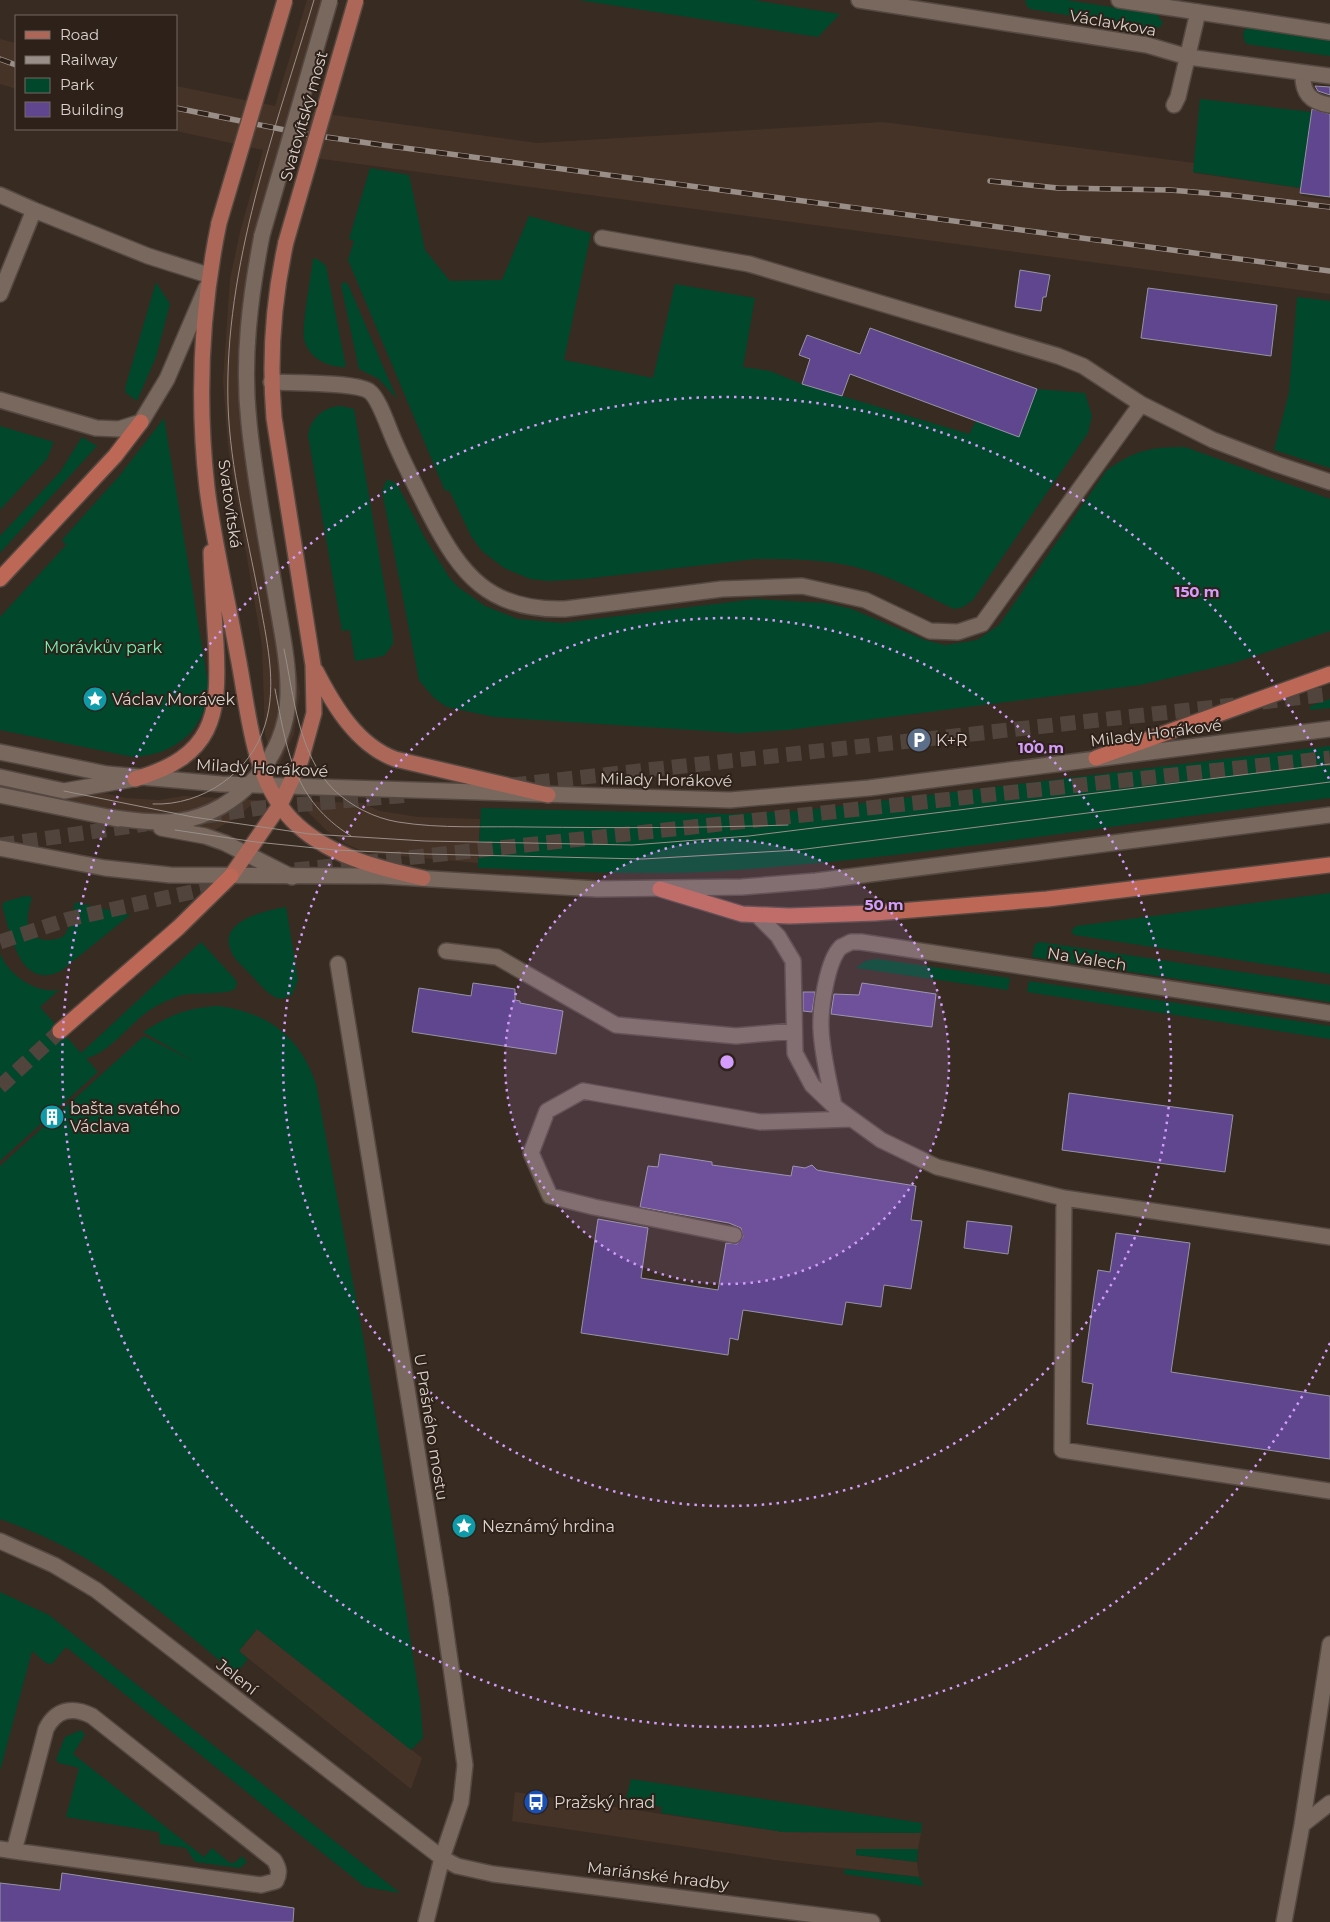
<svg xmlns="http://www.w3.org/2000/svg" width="1330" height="1922" font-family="Montserrat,sans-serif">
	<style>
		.built { fill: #463327 }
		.green { fill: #00472c }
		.building { fill: #60468e; stroke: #9793a3 }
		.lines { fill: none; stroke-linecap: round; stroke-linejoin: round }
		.trunk-tunnel { stroke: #50443c; stroke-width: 15; stroke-dasharray: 15 8; stroke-linecap: butt }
		.service-casing { stroke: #544841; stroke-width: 18 }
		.pedestrian-casing { stroke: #544841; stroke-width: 18 }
		.minor-casing { stroke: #544841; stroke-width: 18 }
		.secondary-casing { stroke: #544841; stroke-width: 18 }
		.primary-casing { stroke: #544841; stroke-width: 18 }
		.trunk-casing { stroke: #544841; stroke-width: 18 }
		.service { stroke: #78685e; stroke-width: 15 }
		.pedestrian { stroke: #78685e; stroke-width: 15 }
		.minor { stroke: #78685e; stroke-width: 15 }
		.secondary { stroke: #78685e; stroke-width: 15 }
		.primary { stroke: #ac6758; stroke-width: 15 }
		.trunk { stroke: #bd6756; stroke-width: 15 }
		.tram { stroke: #9a8f88; stroke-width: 1 }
		.rail-casing { stroke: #9a8f88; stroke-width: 5.5 }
		.rail { stroke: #2e2119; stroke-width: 4; stroke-dasharray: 11; stroke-linecap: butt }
		.service-bridge-casing { stroke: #544841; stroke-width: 18; stroke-linecap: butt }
		.primary-bridge-casing { stroke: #544841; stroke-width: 18; stroke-linecap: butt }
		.service-bridge { stroke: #78685e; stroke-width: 15 }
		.primary-bridge { stroke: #ac6758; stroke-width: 15 }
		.ring { fill: none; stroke: #d49cfc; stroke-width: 2.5; stroke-dasharray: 2.5 5 }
		.labels { text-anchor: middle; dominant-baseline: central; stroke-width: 4; stroke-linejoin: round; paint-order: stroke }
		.street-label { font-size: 16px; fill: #dbd2cd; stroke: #2e2119 }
		.park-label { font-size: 16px; fill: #73f4b5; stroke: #2e2119 }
		.poi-label { font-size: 16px; fill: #dbd2cd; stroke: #2e2119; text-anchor: start }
		.centre { fill: #d49cfc; stroke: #2e2119; stroke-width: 2.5 }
		.ring-label { font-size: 15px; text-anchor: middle; font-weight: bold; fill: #d49cfc; stroke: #2e2119; stroke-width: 4; stroke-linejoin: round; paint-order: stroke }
	</style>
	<rect width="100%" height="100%" fill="#382b22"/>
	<path class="built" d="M307 0H337L305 111 537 143 883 122 1194 163V173L1301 188 1300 193 1303 196 1330 200V294L292 155 268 241 255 316 253 383 264 479 300 693 294 734 280 764H273L265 734 262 646 228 447 223 380 230 279 240 232 263 150 167 129H176V86L275 106Z
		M0 39 16 43V89L0 84Z
		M0 772 127 798 159 800 183 796 257 800 236 818 195 841 0 800Z
		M297 801 362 803 380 811 418 817 480 819 478 863 367 853 346 844 327 831Z
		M257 1629 422 1758 411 1789 239 1651Z
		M515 1792 783 1832 921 1833 918 1849H856V1855L917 1862 919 1877 775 1860 512 1821Z"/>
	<path class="green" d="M578 0H753L840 14 818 37Z
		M1025 0H1066L1157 14 1163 23 1160 27 1154 29 1030 9 1027 6Z
		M1251 26 1330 38V56L1246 44 1243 36 1244 30Z
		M1200 99 1312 112 1301 188 1193 172Z
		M370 168 409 175 425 250 450 281 502 280 529 216 591 233 564 360 653 378 675 284 755 298 743 367 770 371 802 384 969 434 976 421 1037 389 1085 393 1092 416 1088 433 973 600 963 607 954 609C923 594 889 575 855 567 823 559 789 559 755 559L584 579 549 581 530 579 504 568 482 551 471 536 449 490 445 491 348 260 354 241 349 239Z
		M313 258 319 260 326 266 346 367C329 368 308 358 304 339 302 322 311 278 313 258Z
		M156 282 170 304 156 357 137 401 126 393 125 388Z
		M344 282 348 284 397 399 379 379 359 369 341 285Z
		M1297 297 1330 301V468L1274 450 1289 393Z
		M341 406 354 409 393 636V644L384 656 355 661 350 630 342 631 308 435C311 418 323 407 341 406Z
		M164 418 208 683C208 728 177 755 133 757L0 730V617L66 545 62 540 120 475Z
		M0 426 54 442 47 459 0 510Z
		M82 437 97 446 0 553V536L60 472Z
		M1185 447 1330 499V631L1234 663 1140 685 788 730 738 733 494 717 447 707 434 698 419 680 382 491 386 481 389 480 397 484 426 540 449 577 458 587 485 606 518 619 562 623 755 599 826 603 852 609 925 640 945 645 977 640 999 625 1106 471C1134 450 1151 447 1185 447Z
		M1330 699V708L1310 710V706Z
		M1330 746V798C1128 822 926 857 723 871 642 876 560 871 478 868L481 808 728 814 798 811Z
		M1330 893V974L1074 935 1071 931 1076 926Z
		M25 896 32 897C30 906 26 917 28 925 31 942 51 943 64 936L69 927 75 902 130 915 61 971C19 991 11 934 2 906L4 902Z
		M286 907 298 980 292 995 281 999C268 996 260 984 251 975 245 968 234 960 231 951 217 921 267 910 286 907Z
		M201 942 235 979 237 983 235 989C228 995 195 992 182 995 170 999 158 1004 147 1012 130 1024 107 1055 86 1058L98 1072 0 1161V953C8 975 36 994 59 990L40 1007 81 1053Z
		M1040 942 1330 985V1002L1032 957 1035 944Z
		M877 959 1010 978 1008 990 856 968 865 961Z
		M1029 981 1330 1026V1039L1027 992Z
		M218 1006C267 1012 300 1036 316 1084L364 1342 420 1701 423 1738 411 1750 257 1629 239 1651 248 1659 236 1674C189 1636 142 1593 90 1561 62 1544 31 1530 0 1519V1166L144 1036 195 1062 143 1032C170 1015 186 1008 218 1006Z
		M0 1592 49 1615 400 1893 365 1887 66 1647 52 1664 46 1663 32 1651 0 1771Z
		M81 1730 85 1735 73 1754 204 1857 212 1848 230 1863H234L242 1856 247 1862 240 1868 195 1862 186 1848 160 1844 159 1832 66 1817 79 1768 59 1763 56 1760 65 1737Z
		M631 1779 922 1823 921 1833 783 1832 661 1813 662 1807 613 1800H621L627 1796Z
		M856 1849H918L917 1862 856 1855Z
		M845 1869 919 1877 924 1886 844 1874Z"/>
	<path class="building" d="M1315 86 1330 87V95L1318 91Z
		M1312 109 1330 114V197L1300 193Z
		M1020 270 1050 275 1046 297H1043L1041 311 1015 307Z
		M1148 288 1277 305 1271 356 1141 338Z
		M870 328 1037 389 1019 437 850 374 842 396 802 384 810 359 799 355 807 335 860 354Z
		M473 983 515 989V1000L520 1001V1003L563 1011 556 1054 412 1032 419 988 471 996Z
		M862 983 936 994 932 1027 831 1014 834 994 859 995Z
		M803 992H815L812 1012 803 1011Z
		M1069 1093 1233 1115 1225 1172 1062 1150Z
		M660 1154 712 1162V1165L791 1176 793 1166 805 1168 812 1165 817 1170 828 1172 916 1186 911 1220 922 1221 911 1289 884 1285 881 1307 846 1302 842 1325 743 1310 738 1340 730 1338 728 1355 581 1333 598 1219 648 1228 641 1278 718 1290 726 1243 737 1244 743 1237 741 1228 729 1223 640 1207 648 1166 658 1167Z
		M967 1221 1012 1226 1008 1254 964 1248Z
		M1116 1233 1190 1243 1171 1372 1330 1396V1459L1087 1424 1093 1384 1082 1382 1094 1296 1098 1270 1110 1272Z
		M62 1873 294 1908 293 1922H0V1883L60 1890Z"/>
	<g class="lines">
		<path class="trunk-tunnel" d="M1262 702 1330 694
			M512 785 1234 705
			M206 816 260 808 409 795
			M0 845 146 824
			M295 870 1330 758
			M0 942 69 919 228 884
			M0 1087 60 1031"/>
		<defs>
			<path id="service" d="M1303 73C1302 93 1310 102 1330 105
				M1174 105 1178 97 1198 12
				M0 195 34 210
				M0 294 34 210 148 256 208 275
				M271 382C291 383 354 382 369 391 379 398 388 427 393 438 404 464 417 489 429 513 461 575 489 611 565 609L722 589 802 586 865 600 930 631 958 632 982 624 1141 404 1083 366 1058 356 749 264 602 238
				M1141 404 1213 440 1276 464 1330 482
				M0 777 64 791 133 779
				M0 795 118 819
				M108 817C132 820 156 824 180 821 239 812 287 756 288 696 289 665 282 633 277 603 267 543 255 483 249 423 242 360 250 297 262 235
				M161 828 205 836 225 843 292 877
				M758 916 778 936 793 961 795 1053 812 1085 834 1106 881 1140 937 1167 1064 1198 1330 1237
				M446 951 497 957 616 1025 736 1036 794 1031
				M834 1106C829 1081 822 1054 821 1029 820 1010 827 960 841 947
				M1064 1198 1062 1450 1330 1491
				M734 1235 594 1207 550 1196 531 1153 547 1111 583 1091 760 1122 852 1119
				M1302 1825 1330 1803
				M0 1849 14 1851 261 1885 276 1881C280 1873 279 1868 274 1860L92 1716C73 1706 56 1709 46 1729L14 1851
				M426 1922 442 1858
				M1284 1922 1302 1825 1330 1644"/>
			<path id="pedestrian" d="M338 964 441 1598"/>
			<path id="minor" d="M859 0 1147 45 1188 57 1330 76
				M1119 0 1330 32
				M0 400 96 428 119 429 141 422 167 379 206 288
				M841 947 851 942H861L1330 1013
				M441 1598 465 1765 461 1802 442 1858"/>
			<path id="secondary" d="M0 752 107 774 221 784 730 800 869 788 1330 729
				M0 848 105 868 170 875 382 876 597 889 742 887 816 881 1330 815
				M0 1541 54 1565 96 1590 442 1858 457 1866 493 1874 872 1922"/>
			<path id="primary" d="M219 223C201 310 197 399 207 488 214 544 228 601 238 657 249 712 251 777 292 820 326 855 377 868 423 878
				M316 671C334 706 357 745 395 759L548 795
				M135 779C213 756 220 718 216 644 214 613 212 583 211 552
				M231 876 280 805 301 760 314 713 313 665 274 418C269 358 273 301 286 242"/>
			<path id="trunk" d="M0 579 115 456 141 422
				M1096 758 1330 674
				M660 889 742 914 789 916 875 913 1047 899 1330 865
				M60 1031 178 928 231 876"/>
		</defs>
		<use href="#service" class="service-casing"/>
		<use href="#pedestrian" class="pedestrian-casing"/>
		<use href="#minor" class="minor-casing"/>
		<use href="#secondary" class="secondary-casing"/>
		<use href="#primary" class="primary-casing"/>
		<use href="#trunk" class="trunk-casing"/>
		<use href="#service" class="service"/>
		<use href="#pedestrian" class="pedestrian"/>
		<use href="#minor" class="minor"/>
		<use href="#secondary" class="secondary"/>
		<use href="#primary" class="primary"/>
		<use href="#trunk" class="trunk"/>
		<path class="tram" d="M284 649C294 697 298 754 334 790 351 806 374 818 398 822 441 829 487 826 530 827 617 828 702 828 788 825
			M275 689C287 750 293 800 351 836
			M64 791 193 817 310 834 425 841 632 845 749 836 1330 764
			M153 804C203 806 251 772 265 725 278 684 266 638 259 597 247 534 230 468 228 404 224 265 275 131 314 0
			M175 830 256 842 335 850 424 854 643 859 798 850 1330 782"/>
		<defs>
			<path id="rail" d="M0 59 16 65
				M176 108 305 134 382 145 1330 271
				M990 181 1058 188 1170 190 1229 195 1330 207"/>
		</defs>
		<use href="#rail" class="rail-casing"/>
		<use href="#rail" class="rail"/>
		<defs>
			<path id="service-bridge" d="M262 235 330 0"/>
			<path id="primary-bridge" d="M219 223 285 0
				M286 242 356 0"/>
		</defs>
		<use href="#service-bridge" class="service-bridge-casing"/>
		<use href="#primary-bridge" class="primary-bridge-casing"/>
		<use href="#service-bridge" class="service-bridge"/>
		<use href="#primary-bridge" class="primary-bridge"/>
	</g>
	<circle cx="727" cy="1062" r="222" fill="#d49cfc" fill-opacity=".12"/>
	<g class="ring">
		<circle cx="727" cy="1062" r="222"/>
		<circle cx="727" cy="1062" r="444"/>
		<path d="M1330 1343A665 665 0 1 1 1330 781"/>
	</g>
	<defs>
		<symbol id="sight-disc" viewBox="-11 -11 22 22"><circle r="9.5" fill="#0f9aa8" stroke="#2e2119"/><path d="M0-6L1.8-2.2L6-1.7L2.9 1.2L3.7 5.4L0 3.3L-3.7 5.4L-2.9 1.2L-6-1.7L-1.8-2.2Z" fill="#fff"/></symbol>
		<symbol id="parking-disc" viewBox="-11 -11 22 22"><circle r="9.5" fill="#5c6f8a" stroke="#2e2119"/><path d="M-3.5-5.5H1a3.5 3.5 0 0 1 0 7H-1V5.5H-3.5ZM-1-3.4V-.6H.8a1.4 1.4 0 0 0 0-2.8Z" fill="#fff"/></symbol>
		<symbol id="building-disc" viewBox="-11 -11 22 22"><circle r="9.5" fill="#0f9aa8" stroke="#2e2119"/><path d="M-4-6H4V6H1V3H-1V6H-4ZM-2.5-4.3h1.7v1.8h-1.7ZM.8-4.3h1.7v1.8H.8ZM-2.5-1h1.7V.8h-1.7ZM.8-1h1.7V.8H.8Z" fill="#fff"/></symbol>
		<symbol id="bus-disc" viewBox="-11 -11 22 22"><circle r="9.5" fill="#1a4fb4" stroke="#2e2119"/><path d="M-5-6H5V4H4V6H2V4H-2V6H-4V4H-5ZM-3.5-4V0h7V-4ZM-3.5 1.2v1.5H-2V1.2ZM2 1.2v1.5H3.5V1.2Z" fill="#fff"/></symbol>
	</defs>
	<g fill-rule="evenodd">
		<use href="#sight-disc" x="81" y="685" width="28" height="28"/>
		<use href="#parking-disc" x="905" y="726" width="28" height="28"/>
		<use href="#building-disc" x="38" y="1103" width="28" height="28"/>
		<use href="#sight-disc" x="450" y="1512" width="28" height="28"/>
		<use href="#bus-disc" x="522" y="1788" width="28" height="28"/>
	</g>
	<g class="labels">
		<g class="street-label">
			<text transform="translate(1113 23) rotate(10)">Václavkova</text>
			<text transform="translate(304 116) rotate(-74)">Svatovítský most</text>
			<text transform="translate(230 504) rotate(82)">Svatovítská</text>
			<text transform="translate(1156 733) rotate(-7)">Milady Horákové</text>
			<text transform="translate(262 768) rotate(3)">Milady Horákové</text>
			<text transform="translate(666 780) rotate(1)">Milady Horákové</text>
			<text transform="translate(1087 959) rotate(9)">Na Valech</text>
			<text transform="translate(431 1427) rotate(81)">U Prašného mostu</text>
			<text transform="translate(237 1677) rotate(38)">Jelení</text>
			<text transform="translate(658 1876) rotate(7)">Mariánské hradby</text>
		</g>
		<g class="park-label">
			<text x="103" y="647">Morávkův park</text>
		</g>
		<g class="poi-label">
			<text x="112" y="699">Václav Morávek</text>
			<text x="936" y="740">K+R</text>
			<text x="70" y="1108">bašta svatého<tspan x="70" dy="18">Václava</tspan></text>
			<text x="482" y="1526">Neznámý hrdina</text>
			<text x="554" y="1802">Pražský hrad</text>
		</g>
	</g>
	<circle cx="727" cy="1062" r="8" class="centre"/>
	<g class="ring-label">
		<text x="1197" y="597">150 m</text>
		<text x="1041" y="753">100 m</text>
		<text x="884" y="910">50 m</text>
	</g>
	<rect x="15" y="15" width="162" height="115" fill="#2e2119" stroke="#736861"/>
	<rect x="25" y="31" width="25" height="8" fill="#ac6758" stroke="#736861"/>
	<text x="60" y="40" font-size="15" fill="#dbd2cd">Road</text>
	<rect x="25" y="56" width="25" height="8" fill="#9a8f88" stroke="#736861"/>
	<text x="60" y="65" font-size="15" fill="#dbd2cd">Railway</text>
	<rect x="25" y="78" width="25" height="15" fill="#00472c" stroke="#736861"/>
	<text x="60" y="90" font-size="15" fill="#dbd2cd">Park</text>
	<rect x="25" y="102" width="25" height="15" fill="#60468e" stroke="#736861"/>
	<text x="60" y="115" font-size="15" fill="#dbd2cd">Building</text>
</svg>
